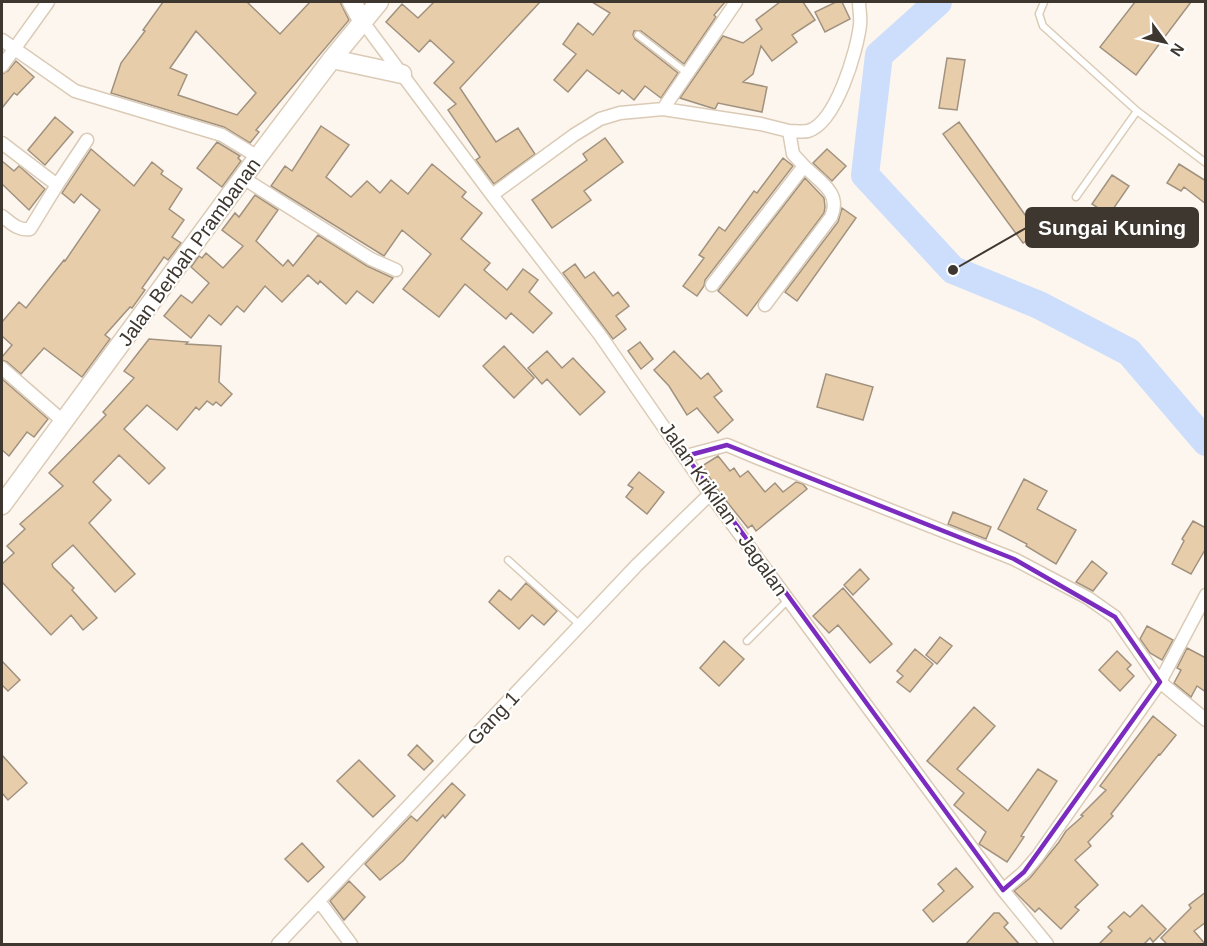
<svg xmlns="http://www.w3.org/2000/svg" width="1207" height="946" font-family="Helvetica,sans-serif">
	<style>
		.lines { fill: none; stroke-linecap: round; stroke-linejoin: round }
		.river { stroke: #ccdefb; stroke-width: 28 }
		.building { fill: #e8cdaa; stroke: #a1927f; stroke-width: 1.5; fill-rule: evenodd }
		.lane-casing { stroke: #dbcbb6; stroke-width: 9 }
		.street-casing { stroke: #dbcbb6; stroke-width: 15 }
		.secondary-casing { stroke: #dbcbb6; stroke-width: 21 }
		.lane { stroke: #fff; stroke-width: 6 }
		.street { stroke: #fff; stroke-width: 12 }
		.secondary { stroke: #fff; stroke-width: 18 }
		.marked { fill: none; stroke: #7b2cbf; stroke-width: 4.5; stroke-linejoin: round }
		.labels { text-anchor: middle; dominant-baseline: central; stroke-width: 4.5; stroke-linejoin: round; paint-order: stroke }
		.street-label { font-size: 20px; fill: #3e372f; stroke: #fff }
		.leader { fill: none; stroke: #3e372f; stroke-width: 2 }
		.callout-dot { fill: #3e372f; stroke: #fff; stroke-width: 2 }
		.callout { fill: #3e372f; stroke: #3e372f; stroke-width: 2 }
		.callout-label { font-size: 21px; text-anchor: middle; font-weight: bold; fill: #fff }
	</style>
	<rect width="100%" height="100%" fill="#fdf6ee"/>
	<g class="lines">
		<path class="river" d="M938 2 879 55 865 175 953 270 1039 305 1129 352 1206 442"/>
	</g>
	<path class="building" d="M163 2H247L280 34 310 2H340L349 20 256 130 259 132 250 143 224 127 111 93 121 63 145 31 143 30ZM196 31 256 93 237 115 178 95 187 75 170 68Z
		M434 2H540L460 88 496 142 518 128 535 154 494 184 476 160 480 157 448 110 456 104 434 83 454 62 430 40 419 52 386 22 402 4 418 18Z
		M592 2H725L714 15 716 17 684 64 641 31H634L633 35 635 39 678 73 661 98 645 86 634 100 622 90 619 94 587 70 568 92 554 80 576 54 563 44 578 23 593 35 610 13Z
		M780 2H803L815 20 792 35 797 42 772 61 761 46 753 74 743 82 767 87 762 112 718 103 715 109 680 98 723 36 743 43 762 29 756 20Z
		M836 2H842L850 19 825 32 815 12Z
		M1135 2H1191L1136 75 1100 47Z
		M947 58 965 60 957 110 939 108Z
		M16 61 34 77 17 95 14 93 2 108V74L8 71Z
		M55 117 73 132 45 165 28 150Z
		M959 122 1038 233 1023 243 943 134Z
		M321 126 349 145 326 177 351 197 367 181 380 193 391 180 408 194 432 164 466 192 462 197 482 213 461 239 490 263 484 270 507 290 523 269 538 280 529 292 552 313 533 333 511 313 506 319 465 284 439 317 403 289 431 254 402 230 384 256 271 186 285 166 292 171Z
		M605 138 623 162 584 191 591 200 552 228 532 200 587 160 583 154Z
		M217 142 240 156 238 158 241 161 222 187 197 168Z
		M91 149 134 186 152 162 163 171 161 174 182 189 169 209 184 220 172 237 181 243 168 260 164 257 142 288 145 290 132 308 130 307 105 335 110 339 82 377 44 348 21 374 7 362 2 360V357L12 345 2 336V322L19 302 26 308 64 260 65 261 100 210 81 194 74 203 62 193Z
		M827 149 846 166 832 181 813 163Z
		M783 158 793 166 705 280 704 286 697 296 683 286 704 258 699 255 719 227 725 231 754 191 757 193Z
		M2 161 14 171 19 166 45 189 29 210 2 184Z
		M1179 164 1206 181V204L1184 187 1181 191 1167 183Z
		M1112 175 1129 186 1109 215 1092 204Z
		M805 178 824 198 825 207 824 213 747 316 718 291Z
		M255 195 278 210 256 241 283 266 288 260 293 266 318 235 367 266 393 278 373 303 357 291 346 304 320 281 318 284 308 275 282 302 265 286 244 312 237 306 221 325 209 315 191 338 164 316 181 295 192 303 209 283 191 267 199 256 202 258 206 253 223 268 243 246 222 230 235 213 239 217Z
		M842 208 856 218 797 301 785 292 838 222Z
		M575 264 585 278 594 272 613 296 618 292 629 306 616 316 626 329 613 339 563 273Z
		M149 339 188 342 186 344 221 346 219 382 232 394 221 406 216 402 213 405 207 401 199 410 196 407 177 430 147 405 124 429 165 468 149 484 119 455 93 482 111 500 89 523 135 574 115 592 73 545 52 564 53 567 74 588 72 590 97 618 83 630 71 615 51 635 2 582V564L14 553 7 546 25 529 20 524 63 486 49 473 106 415 103 412 134 378 124 371Z
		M640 342 653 359 641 369 628 351Z
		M504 346 534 378 514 398 483 366Z
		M547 351 562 368 573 358 605 392 580 415 547 379 542 384 528 368Z
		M674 351 701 379 708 373 722 391 714 397 733 420 718 433 697 408 687 415 669 386 654 370Z
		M826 374 873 387 863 420 817 407Z
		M2 379 48 419 34 437 27 432 9 456 2 450Z
		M718 456 730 471 734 468 740 477 748 471 765 492 775 483 783 492 796 482 803 484 807 489 756 531 752 525 748 528 719 492 702 466Z
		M639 472 664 492 647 514 626 497 633 488 628 485Z
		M1024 479 1047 491 1037 509 1076 530 1056 564 1026 546 1027 544 998 529Z
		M953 512 991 527 986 539 948 524Z
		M1193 521 1206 528V548L1191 574 1172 564 1184 541 1182 539Z
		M1092 561 1107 573 1093 591 1076 582Z
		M860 569 869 579 853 595 844 585Z
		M526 583 557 611 544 625 532 615 519 629 489 602 499 590 511 600Z
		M843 588 892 644 870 663 838 625 829 633 813 616Z
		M1147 626 1173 640 1162 660 1150 653 1140 639Z
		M940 637 952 646 937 664 926 655Z
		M724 641 744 659 719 686 700 668Z
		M1187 648 1206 658V692L1197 686 1191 697 1174 683 1181 670 1177 668Z
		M915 649 933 664 910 692 897 682 903 676 897 671Z
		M1117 651 1131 665 1127 669 1134 676 1120 691 1099 670Z
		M2 661 20 680 8 691 2 685Z
		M974 707 995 726 957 769 1008 811 1038 769 1057 781 1021 836 1024 837 1007 862 979 844 986 832 954 805 964 793 927 761Z
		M1153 716 1176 735 1160 755 1159 754 1111 814 1113 816 1088 842 1091 846 1075 860 1098 885 1075 907 1079 910 1061 929 1039 908 1035 912 1014 891 1030 878 1059 842 1066 831 1083 816 1081 815 1106 790 1100 786Z
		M417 745 433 761 424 770 408 755Z
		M2 755 27 783 8 800 2 793Z
		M359 760 395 796 373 817 337 781Z
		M452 783 465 795 445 818 443 815 403 861 380 880 365 864 411 816 417 821Z
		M302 843 324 867 308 882 285 859Z
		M956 868 973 887 933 922 923 910 944 891 938 884Z
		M349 881 365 897 344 920 330 901Z
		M1206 892V922L1194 931 1206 945H1168L1161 938 1191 908 1189 905Z
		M1142 905 1166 929 1153 942 1150 938 1143 945H1098L1112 931 1108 927 1124 912 1130 917Z
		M994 913H999L1008 923 1004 927 1020 945H965Z"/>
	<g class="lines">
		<defs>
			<path id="lane" d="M1044 2 1039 14 1043 26 1137 111 1206 163
				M638 35 687 73
				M1076 197 1137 111
				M508 560 580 625
				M747 641 788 600"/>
			<path id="street" d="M363 22 492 195 600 335 710 494 1003 890 1047 944
				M2 40 75 91 222 135 258 157
				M2 66 48 2
				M789 131C795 131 802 132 808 131 836 123 857 51 860 25 861 17 859 9 859 2
				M2 143 57 185 30 229C18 231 10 222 2 216
				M243 178 371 259 396 270
				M57 185 87 140
				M492 195 574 135 600 119 620 113 663 109
				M712 285 804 166 793 154 789 131 761 124 663 109 736 2
				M765 305 831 217C842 193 820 182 804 166
				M2 368 64 422
				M686 456 727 445 758 458 1014 559 1088 598 1115 617 1160 682 1206 595
				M1003 890 1024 872 1037 857 1160 682 1206 720
				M319 901 351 944
				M278 944 637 565 710 494"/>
			<path id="secondary" d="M352 2 363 22
				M332 59 402 74
				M2 505 258 157 332 59 379 2"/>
		</defs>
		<use href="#lane" class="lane-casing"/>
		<use href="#street" class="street-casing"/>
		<use href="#secondary" class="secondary-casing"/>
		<use href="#lane" class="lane"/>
		<use href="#street" class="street"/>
		<use href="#secondary" class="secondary"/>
	</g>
	<path class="marked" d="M727 445 1014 559 1115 617 1160 682 1024 872 1003 890 686 456Z"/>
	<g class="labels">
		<g class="street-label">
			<text transform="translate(189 252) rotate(-54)">Jalan Berbah Prambanan</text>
			<text transform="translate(724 509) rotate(55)">Jalan Krikilan - Jagalan</text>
			<text transform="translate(493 718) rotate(-47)">Gang 1</text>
		</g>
	</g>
	<path class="leader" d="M953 270L1026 228"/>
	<circle class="callout-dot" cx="953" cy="270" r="6"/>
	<rect class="callout" x="1026" y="208" width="172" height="39" rx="6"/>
	<g class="callout-label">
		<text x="1112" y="235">Sungai Kuning</text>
	</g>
	<rect width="1207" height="946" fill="none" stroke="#3e372f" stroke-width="6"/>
	<g transform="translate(1165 42) rotate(123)" stroke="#ffffff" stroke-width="4.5" paint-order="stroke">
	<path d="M0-4.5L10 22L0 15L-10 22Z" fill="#3e372f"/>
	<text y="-9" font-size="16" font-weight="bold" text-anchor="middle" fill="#3e372f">N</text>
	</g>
</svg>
